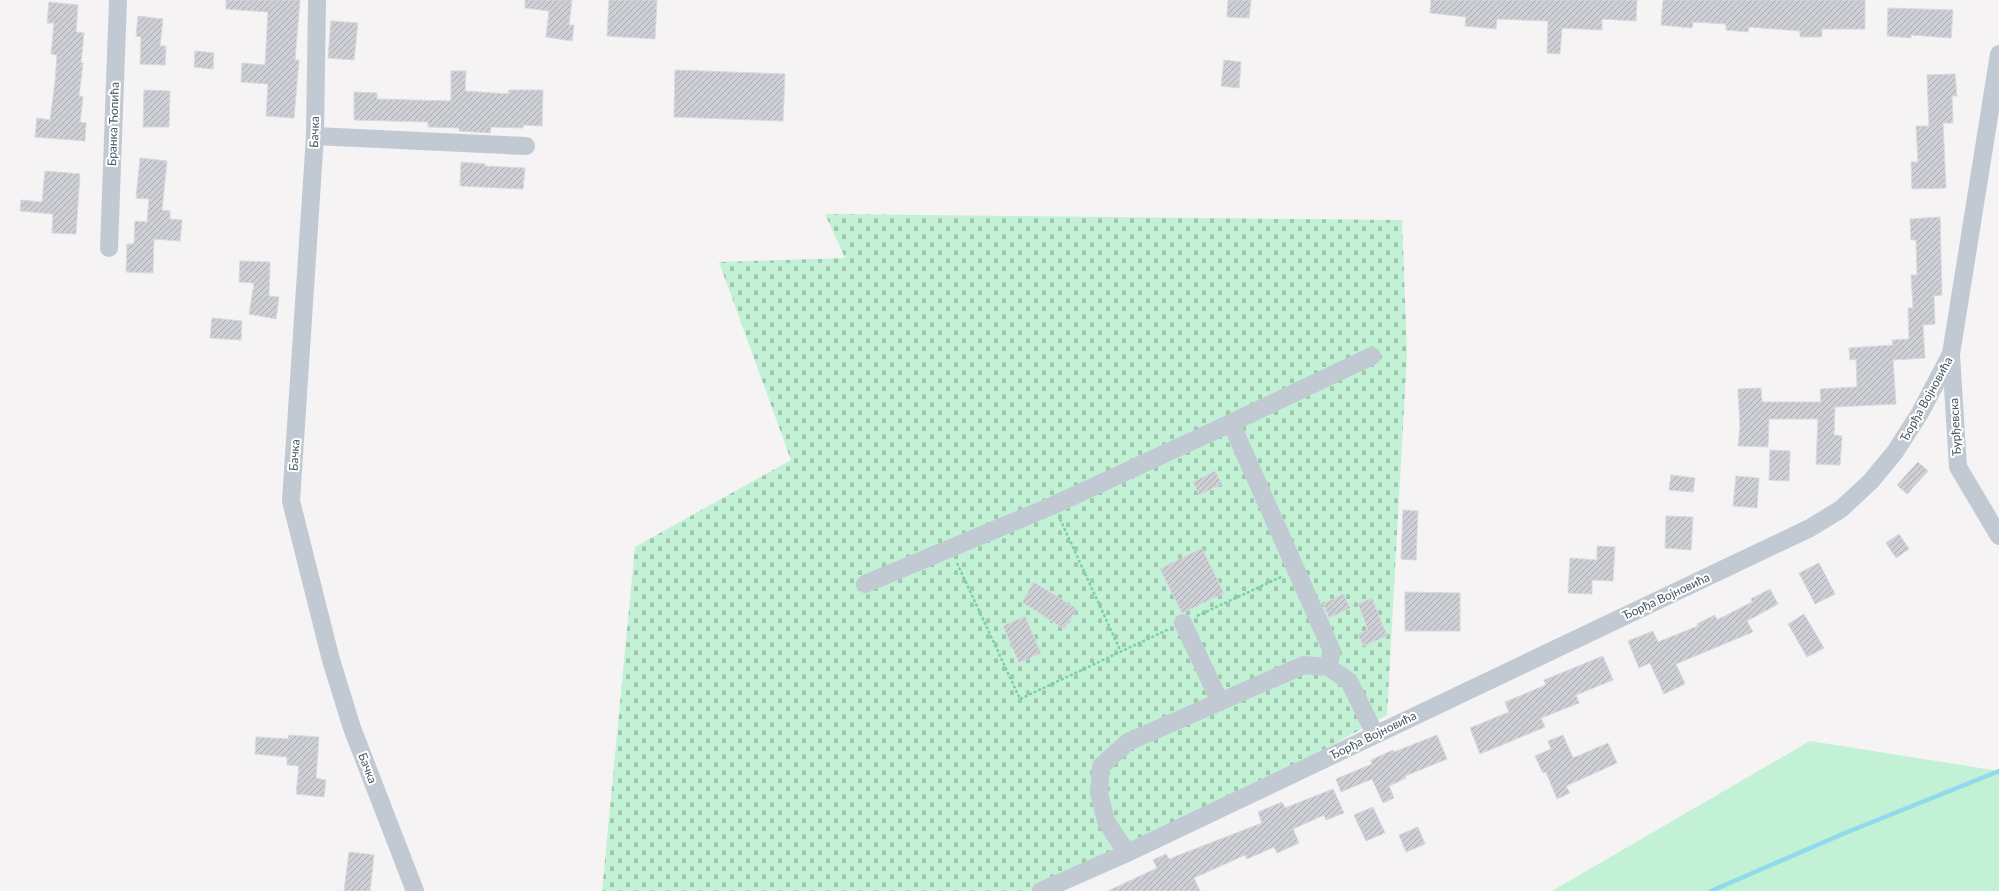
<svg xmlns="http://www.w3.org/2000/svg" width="1999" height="891" font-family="Lato,sans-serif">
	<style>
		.cemetery { fill: url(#cemetery-stones) }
		.garden { fill: #c3f1d5 }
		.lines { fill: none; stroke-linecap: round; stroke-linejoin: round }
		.stream { stroke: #90daee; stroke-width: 4.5 }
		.building { fill: url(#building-hatch); stroke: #d7d9de }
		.path { stroke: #7ad0a6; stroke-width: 2.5; stroke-dasharray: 3 2; stroke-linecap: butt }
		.minor { stroke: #c1cad2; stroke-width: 18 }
		.labels { text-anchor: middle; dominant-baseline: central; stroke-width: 4; stroke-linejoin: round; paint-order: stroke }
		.street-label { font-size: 12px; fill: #4a5661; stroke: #fff }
	</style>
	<defs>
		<pattern id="cemetery-stones" width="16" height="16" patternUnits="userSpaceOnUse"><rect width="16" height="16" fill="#c3f1d5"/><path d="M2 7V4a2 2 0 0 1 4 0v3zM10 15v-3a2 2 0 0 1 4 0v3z" fill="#a0c6b0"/></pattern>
		<pattern id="building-hatch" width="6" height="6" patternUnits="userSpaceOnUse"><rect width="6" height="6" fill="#cdcfd5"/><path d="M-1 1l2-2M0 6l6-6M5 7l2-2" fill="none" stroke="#a8abb0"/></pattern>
	</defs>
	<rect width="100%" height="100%" fill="#f5f3f3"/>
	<path class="cemetery" d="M825 214 1402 220 1407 353 1387 715 1161 839 1035 891H602L635 547 791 460 719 262 845 258Z"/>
	<path class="garden" d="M1810 741 1999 771V891H1552Z"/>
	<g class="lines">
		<path class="stream" d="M1711 891 1845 833 1999 771"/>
	</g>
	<path class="building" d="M226 0H300L295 60H299L294 118 266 116 268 84 241 82 242 63 265 65 268 12 226 9Z
		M525 0H572L569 25H574L572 41 546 37 549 11 525 8Z
		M609 0H657L655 39 607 36Z
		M1228 0H1251L1249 18 1227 17Z
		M1431 0H1637L1636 21 1602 19V30L1562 28 1560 54 1547 53 1548 21 1497 19 1496 29 1465 26 1466 17 1430 13Z
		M1663 0H1865V29H1822V37H1800V31L1749 27 1748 32 1726 30V24L1693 22 1692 28 1661 25Z
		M49 2 78 5 76 32 84 33 81 63H83L79 96 83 97 80 122 86 123 85 141 35 137 37 118 50 120 55 82 57 55 51 54 54 23H47Z
		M1888 8 1953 10 1951 38 1911 35V38L1887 36Z
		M138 16 163 19 160 46H166L165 65 140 64 141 37 136 36Z
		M331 21 358 23 354 60 328 58Z
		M195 51 214 53 213 69 194 67Z
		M1224 60 1241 62 1239 88 1221 86Z
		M675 70 785 74 783 121 674 117Z
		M451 71H466L465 91 508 94 509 90H543L542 126 523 125V128L491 127 490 133 459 131V128L428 127V122L354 120V92L377 93V99L451 101Z
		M1955 74 1957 96H1952L1953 123H1943L1946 188 1912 189 1911 162H1918L1916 126H1929L1927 75Z
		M144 90 170 91 169 127H143Z
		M140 158 167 161 162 210 170 211V219L182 220 180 241 154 239 153 273 126 272 127 244H134L135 221 147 222 149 199 136 198Z
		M461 162 485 164V166L525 168 523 189 460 186Z
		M45 171 80 174 76 234 52 233 53 214 20 211 21 200 42 202Z
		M1940 217 1942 295 1934 296 1935 324 1923 325 1925 358 1893 360 1896 404 1835 407 1834 435 1842 436 1840 465 1816 464 1818 419H1769L1768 447 1738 446 1740 427 1738 389 1761 388 1762 402H1821L1820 389 1857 387 1856 359 1850 360 1849 348 1893 345 1892 340 1909 339 1908 308H1913L1911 275H1917L1916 240H1911L1910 219Z
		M240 261 270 262 269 296 279 297 276 319 249 314 254 283 239 282Z
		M212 318 242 321 241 340 210 338Z
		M1770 450 1790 451 1789 481 1769 480Z
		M1918 462 1928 471 1907 494 1897 485Z
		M1215 471 1222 484 1199 495 1193 482Z
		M1671 475 1695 478 1693 492 1669 490Z
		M1736 476 1759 478 1757 508 1733 506Z
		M1403 510 1418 511 1416 560 1401 559Z
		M1666 516 1693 517 1691 550 1665 548Z
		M1899 534 1909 549 1896 558 1886 543Z
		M1597 546 1615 547 1613 581 1592 580V594L1568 593 1570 558 1597 560Z
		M1202 548 1224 593 1182 613 1160 569Z
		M1819 563 1835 594 1815 604 1799 573Z
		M1034 582 1077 609 1064 629 1022 602Z
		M1770 589 1778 604 1747 621 1753 632 1676 664 1685 684 1664 694 1650 663 1639 668 1628 641 1653 631 1658 642 1698 626 1697 624 1715 615 1717 620 1752 602 1751 599Z
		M1405 592 1460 593V631H1405Z
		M1343 594 1350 608 1329 618 1323 604Z
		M1372 598 1387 636 1363 646 1358 634 1368 630 1358 604Z
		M1804 614 1824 648 1807 657 1788 624Z
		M1025 616 1041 653 1019 663 1003 626Z
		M1603 656 1613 680 1576 695 1579 703 1541 718 1545 727 1480 754 1470 728 1509 712 1505 702 1546 685 1544 680Z
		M289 735 319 737 316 778 326 780 324 797 296 794 299 766 287 765V757L255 754 256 737 288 739Z
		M1437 735 1447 759 1405 776 1406 778 1389 786 1394 798 1383 803 1372 779 1341 792 1336 779 1372 764 1371 760 1393 750 1394 752Z
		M1563 735 1573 758 1608 743 1617 763 1566 786 1570 793 1557 799 1546 772 1543 773 1535 756 1551 749 1548 741Z
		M1333 789 1344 813 1326 820 1324 815 1293 829 1299 843 1277 853 1274 847 1247 859 1245 855 1194 878 1200 891H1108L1157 868 1153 860 1166 854 1169 859 1262 823 1258 812 1282 802 1285 808Z
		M1373 807 1385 833 1366 841 1354 815Z
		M1418 827 1425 844 1406 852 1399 835Z
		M349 852 374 855 370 891H344Z"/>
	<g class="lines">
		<path class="path" d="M1060 519 1121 652
			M957 563 1020 699 1169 629
			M1197 616 1283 576"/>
		<path class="minor" d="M317 0 315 136 291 501 331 660 352 728 415 891
			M315 136 526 146
			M109 248 118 0
			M1951 355 1958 467 1999 536
			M1231 423 1372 356
			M865 584 1054 505 1231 423 1332 651 1328 667
			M1183 623 1220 702
			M1127 853 1106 821 1099 793 1101 766 1128 742 1304 665 1328 667 1349 681 1375 734
			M1041 891 1127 853 1810 528 1841 509 1871 481 1895 452 1920 413 1951 354 1999 54"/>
	</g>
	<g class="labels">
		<g class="street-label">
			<text transform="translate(113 124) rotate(-88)">Бранка Ћопића</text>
			<text transform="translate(314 132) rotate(-88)">Бачка</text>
			<text transform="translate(1926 399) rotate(-61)">Ђорђа Војновића</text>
			<text transform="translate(1955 427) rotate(-93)">Ђурђевска</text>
			<text transform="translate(294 455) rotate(-86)">Бачка</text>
			<text transform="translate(1666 596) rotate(-25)">Ђорђа Војновића</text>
			<text transform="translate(1373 735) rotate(-26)">Ђорђа Војновића</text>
			<text transform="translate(368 768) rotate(69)">Бачка</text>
		</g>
	</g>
</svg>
